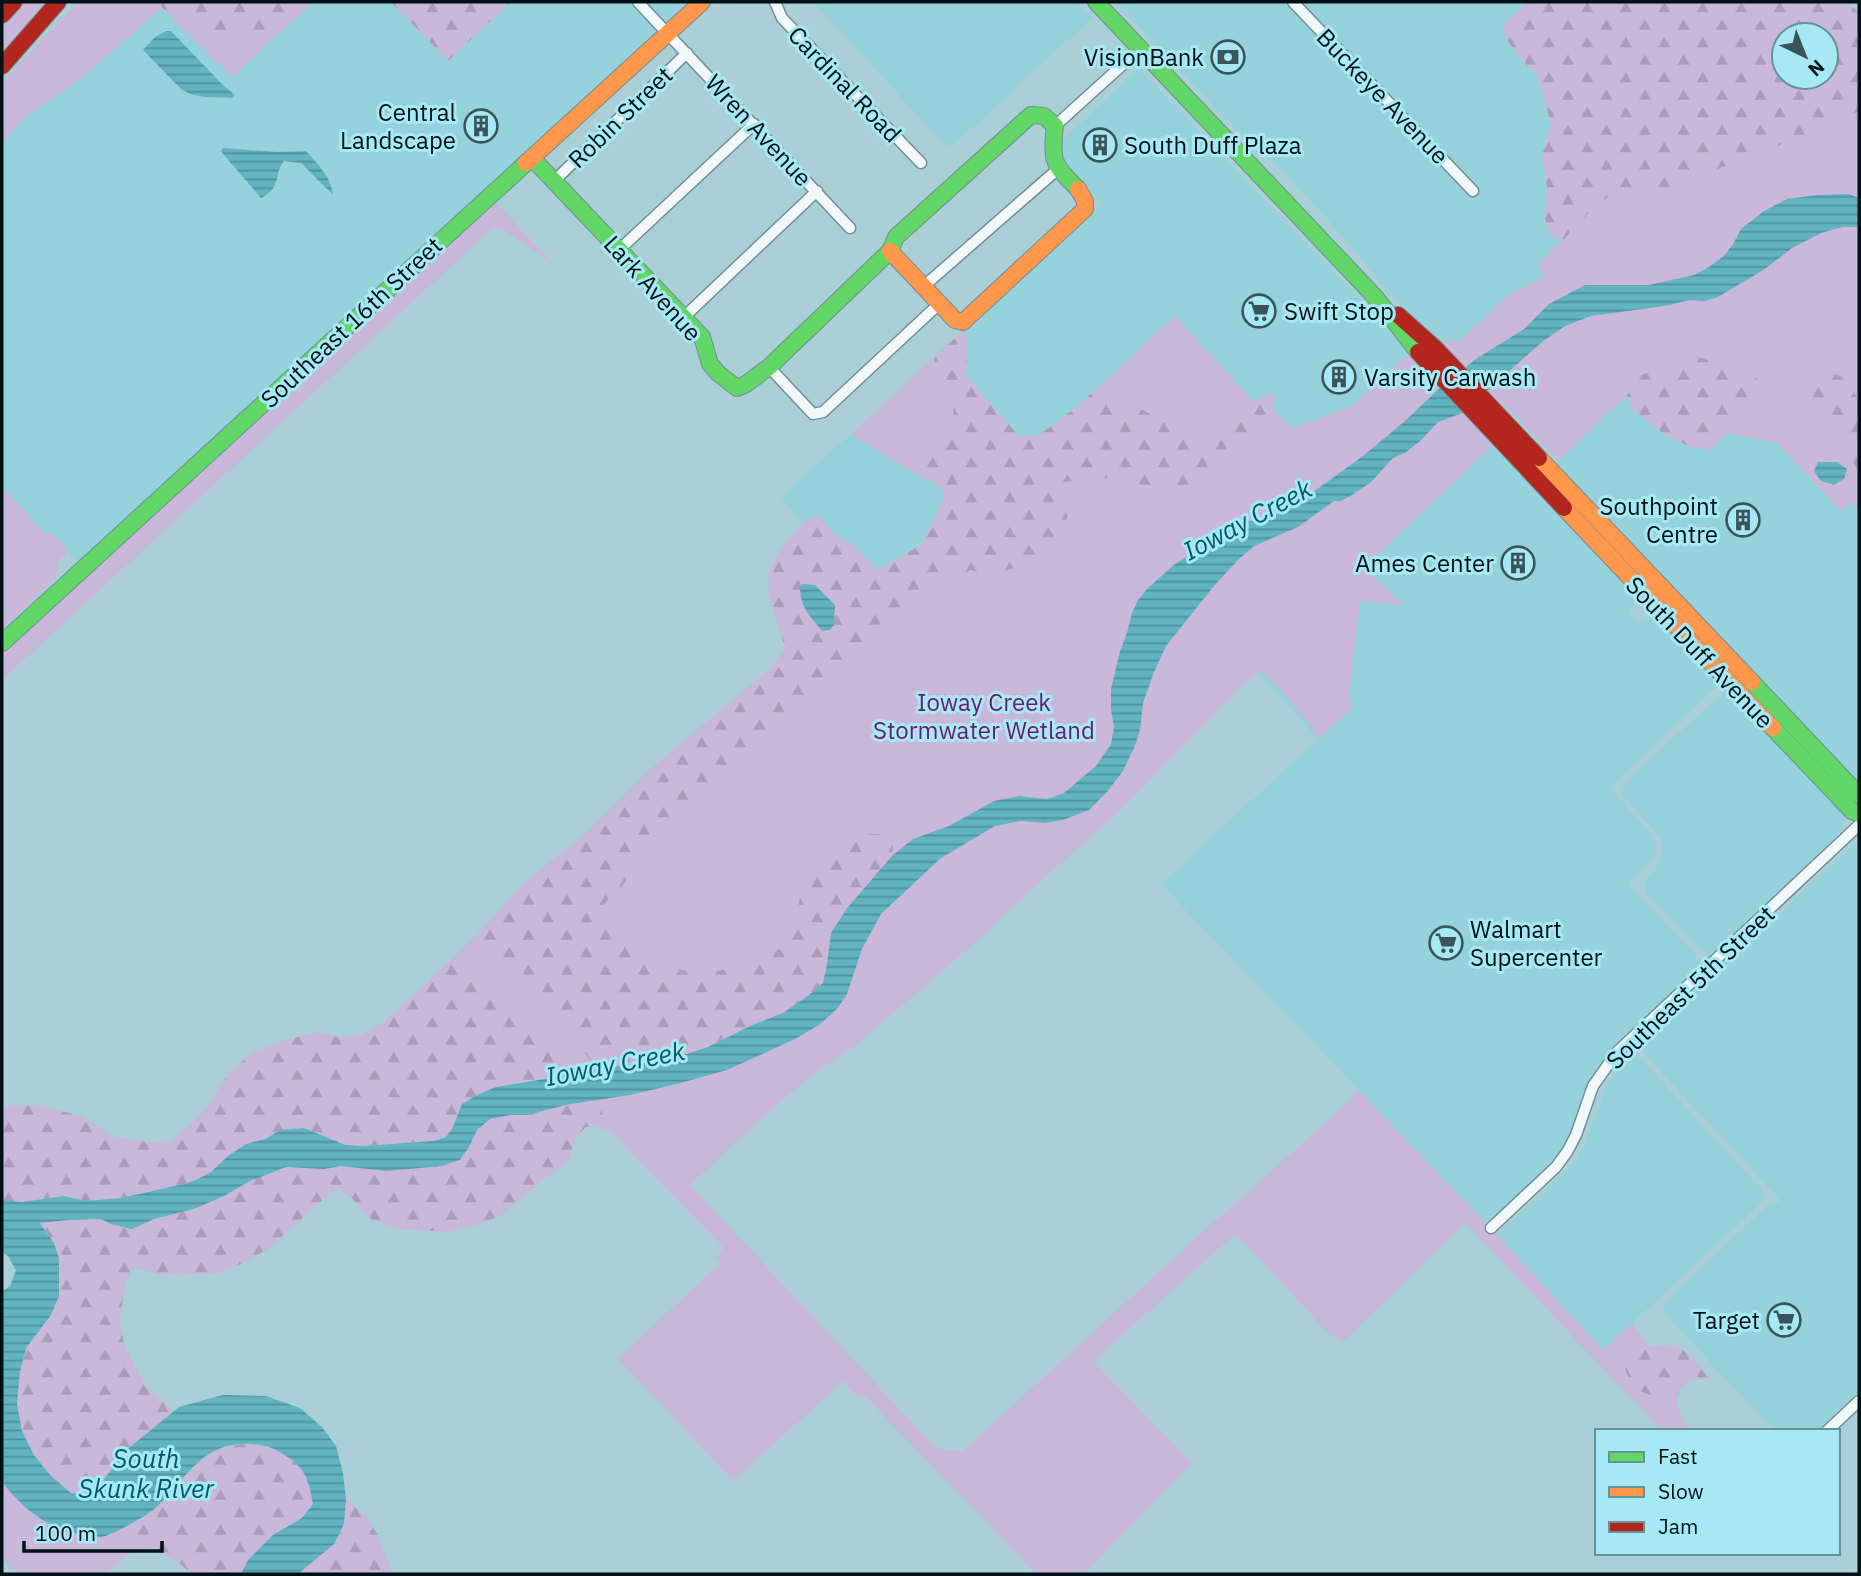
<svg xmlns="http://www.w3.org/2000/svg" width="1861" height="1576" font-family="'IBM Plex Sans',sans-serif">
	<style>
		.built { fill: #96d2dc }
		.green { fill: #c9b8da; fill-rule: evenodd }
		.forest { fill: url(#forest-firs); fill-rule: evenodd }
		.water { fill: url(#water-rules) }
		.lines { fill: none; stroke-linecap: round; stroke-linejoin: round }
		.street-casing { stroke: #728f95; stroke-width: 13 }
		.fast-casing { stroke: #728f95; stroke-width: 18 }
		.slow-casing { stroke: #728f95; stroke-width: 18 }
		.jam-casing { stroke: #728f95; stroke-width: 18 }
		.street { stroke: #f2f8f9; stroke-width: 10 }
		.fast { stroke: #63d668; stroke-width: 16 }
		.slow { stroke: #ff974d; stroke-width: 16 }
		.jam { stroke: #b3261e; stroke-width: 16 }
		.labels { text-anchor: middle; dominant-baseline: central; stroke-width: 6; stroke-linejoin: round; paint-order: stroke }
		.poi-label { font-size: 24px; fill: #001115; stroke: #a6e9f4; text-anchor: end }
		.street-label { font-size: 24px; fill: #001115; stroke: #a6e9f4 }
		.park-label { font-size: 24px; fill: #6d1b6c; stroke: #a6e9f4 }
		.water-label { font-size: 26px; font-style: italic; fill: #005b66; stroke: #a6e9f4 }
	</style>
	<defs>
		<pattern id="forest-firs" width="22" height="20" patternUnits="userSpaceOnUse" patternTransform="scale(1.75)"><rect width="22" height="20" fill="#c9b8da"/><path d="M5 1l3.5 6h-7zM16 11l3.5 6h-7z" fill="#ab9dba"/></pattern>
		<pattern id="water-rules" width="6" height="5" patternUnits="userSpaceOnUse" patternTransform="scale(1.75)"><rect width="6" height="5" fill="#63b4c1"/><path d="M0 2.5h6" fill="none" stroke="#4f919c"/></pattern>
	</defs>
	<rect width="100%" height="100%" fill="#aacfd6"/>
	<path class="built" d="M313 2H391L448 61 511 2H688L78 562 52 532 47 535 2 487V144L24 118 80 79 162 8 232 77Z
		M813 2H1076L1092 18 949 149Z
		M1116 2H1527L1579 111 1584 218 1539 263 1545 276 1459 341 1440 343 1378 280 1346 239 1282 171 1228 121Z
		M1139 68 1410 353 1352 406 1292 429 1273 408 1275 398 1258 399 1255 403 1175 316 1075 408 1039 435 1020 437 966 376 967 342 964 330 1103 204 1054 149Z
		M1627 395 1632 409 1710 450 1728 433 1777 443 1841 511 1851 502 1859 510V788L1553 466Z
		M851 434 904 467 938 485 945 496 921 545 877 570 854 546 833 533 819 516 806 520 803 524 781 497Z
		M1495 443 1634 591 1635 597 1633 605 1628 613 1638 624 1643 620 1651 618 1665 622 1718 679 1716 687 1609 788 1651 833 1656 843 1655 855 1649 863 1628 884 1707 967 1762 916 1770 922 1859 839V1401L1827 1431H1775L1664 1313 1663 1306 1666 1301 1765 1208 1781 1201 1631 1039 1604 1069 1567 1152 1491 1228 1161 884 1318 739 1258 673 1373 559Z
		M1727 691 1844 815 1845 819 1842 828 1835 838 1715 951 1707 954 1701 950 1648 894 1646 890V879L1656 869 1659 862 1661 854V839L1625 798 1622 790 1629 779 1719 696Z
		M1632 1058H1640L1762 1190 1765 1198 1760 1204 1603 1350 1497 1235 1575 1162 1587 1139 1606 1087 1624 1060Z"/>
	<path class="green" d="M26 2H48L2 54V29Z
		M78 2H159L162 8 238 35 268 43 232 77 162 8 80 79 24 118 2 144V82Z
		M1859 20V426L1813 407 1847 450 1856 468 1859 471V510L1851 502 1841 511 1777 443 1728 433 1754 391 1634 383 1627 395 1558 461 1505 405 1479 430 1492 446 1373 559 1372 575 1404 605 1360 601 1349 696 1353 707 1319 739 1315 734 1314 729 1272 681 1261 671 1247 681 1115 815 1052 871 978 940 856 1045 813 1074 773 1108 690 1185 933 1445 942 1450 963 1451 1196 1238 1341 1109 1358 1090 1491 1228 1603 1350 1632 1323 1649 1346 1640 1353 1633 1388 1677 1407 1684 1422 1692 1431H1662L1465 1223 1343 1342 1328 1333 1239 1237 1233 1236 1093 1361 1192 1463 1084 1574H1036L863 1394 858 1398 843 1381 733 1481 618 1359 720 1263 715 1258 724 1248 612 1133 604 1129 601 1104 456 955 478 934 495 952 1175 316 1255 403 1244 416 1216 440C1188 436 1167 425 1144 411L1203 478 1260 426 1273 408 1292 429 1352 406 1408 355 1417 365 1444 340 1446 339 1455 342 1461 339 1510 294 1544 277 1539 263 1584 218 1579 111 1502 26ZM1784 35H1826V77H1784Z
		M495 202 554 264 506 232 494 227 2 680V653Z
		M935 356 931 376 954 405 952 423 940 439 919 453 904 467 851 434Z
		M2 487 47 535 51 532 68 551 59 560 58 576 2 630Z
		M2 1482 6 1488 73 1533 101 1537 117 1530 123 1542 135 1549 105 1574H23L13 1569 2 1558Z"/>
	<path class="forest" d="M159 2H313L268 43 201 27 162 8Z
		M391 2H511L448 61Z
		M1524 2H1848L1859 13V112L1832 120 1809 136 1768 149 1672 187 1637 194 1614 195 1600 201 1564 239 1554 238 1547 229 1545 217 1547 186 1542 155 1551 124 1537 75 1520 58 1507 40 1502 26 1522 7ZM1784 35H1826V77H1784Z
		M964 330 967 342 966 376 1020 437 1039 435 1075 408 1094 391C1111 397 1129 403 1145 411 1171 425 1185 435 1215 440L1244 416 1258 399 1270 393 1275 398 1273 408 1260 426 1198 483 1170 493 1143 485 1110 478 1074 480 1056 484 1059 499 1068 517 1049 542 1025 565 991 575 971 570 928 588 882 622 852 663 812 698 653 832 639 865 618 891 604 904 620 939 660 965 704 975 747 963 789 945 796 923 800 895 829 862 866 834H890L893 845 892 856 848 907 831 933 827 964 823 983 809 995 783 1013 752 1025 708 1047 680 1057 665 1061 598 1068 478 934 522 885 590 829 656 764 771 668 785 649 769 595 768 572 785 543 806 520 819 516 833 533 854 546 877 570 921 545 945 496 938 485 904 467 919 453 940 439 952 423 954 405 931 376 935 356Z
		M1699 358 1724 360 1745 365 1757 379C1751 408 1731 431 1710 450L1691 447 1665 435 1631 408 1627 395C1630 390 1632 384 1636 380 1651 364 1678 370 1699 358Z
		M1833 373 1843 377 1859 400V471L1856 468 1847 450 1809 403 1818 386Z
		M456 955 575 1074 507 1084 456 1115 452 1129 446 1137 434 1141 364 1146 345 1145 304 1128 282 1130 265 1139 246 1144 228 1156 211 1172 196 1180 188 1183 121 1198 86 1201 64 1196 22 1202 2 1200V1110L9 1105 42 1106 83 1117 115 1137 148 1142 171 1141 191 1124 210 1104 228 1074 251 1053 286 1040 316 1032 342 1037 361 1035 384 1022Z
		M601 1100 604 1129 594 1126 586 1127 576 1137 568 1162 541 1181 502 1215 478 1225 446 1232 400 1229 373 1221 361 1210 352 1198 339 1190 331 1192 270 1248 237 1266 214 1274 165 1275 132 1268 125 1283 120 1321 124 1344 145 1385 173 1412 124 1452 103 1481 83 1494 71 1493 50 1475 34 1455 22 1431 17 1403 20 1372 26 1348 51 1315 54 1243 40 1223 68 1220 101 1219 111 1224 132 1229 154 1219 194 1209 225 1195 248 1182 286 1167 324 1169 341 1166 361 1168 469 1147 477 1130 489 1119 510 1115H528L565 1105Z
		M1675 1345 1691 1355 1710 1380C1688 1377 1677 1383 1677 1407L1633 1388 1625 1369 1649 1346Z
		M243 1444 269 1446 295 1461 309 1480 313 1504 302 1517 273 1535 248 1560 241 1574H193L177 1562 151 1548 135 1549 123 1542 117 1530 153 1510 194 1466 217 1448Z
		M346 1499 364 1514 378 1535 393 1574H298L312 1561 344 1524Z"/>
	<path class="water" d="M166 31H171L222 84 235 95 232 98C215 97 195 99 181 89L143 50 155 37Z
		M223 148 277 152 306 151C317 163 332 178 333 195L301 163 284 161C273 175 282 188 261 198L224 155 221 151Z
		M1849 194 1859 198V227H1843L1821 233 1792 248 1765 269 1718 297 1705 301 1690 300 1664 306 1591 316 1565 326 1542 342 1462 413 1438 422 1420 441 1405 453 1393 458 1371 482 1352 495 1341 501H1334L1298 527 1254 546 1238 560 1214 586 1166 646 1154 672 1143 703 1140 730 1134 748 1123 771 1107 792 1089 810 1063 820 1045 823 1021 821 995 826 941 858 881 914 862 949 847 994 837 1009 819 1025 795 1039 727 1070 677 1084 630 1095 565 1105 528 1115H510L490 1119 477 1130 469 1147 460 1160 442 1166 386 1171 341 1166 324 1169 286 1167 248 1182 226 1195 194 1209 154 1219 132 1229 111 1224 101 1219 68 1220 40 1223 54 1243 59 1258V1296L51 1315 26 1348 20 1372 17 1404 22 1431 34 1455 50 1475 71 1493 83 1494 103 1481 124 1452 179 1407 223 1395 266 1396 300 1408 322 1427 336 1446 343 1473 346 1499 344 1524 334 1544 298 1574H241L248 1560 273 1535 302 1518 313 1504C308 1477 305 1467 281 1453 270 1446 263 1445 251 1444 199 1441 186 1482 153 1510 144 1517 113 1535 101 1537 96 1537 90 1535 85 1535 49 1530 24 1510 2 1482V1292L10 1286 16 1270 8 1256 2 1252V1200L22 1202 64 1196 86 1201 121 1198 188 1183 196 1180 211 1172 228 1156 246 1144 265 1139 281 1130 304 1128 345 1145 364 1146 434 1141 446 1137 452 1129 462 1104 479 1094 496 1087 575 1074 593 1069 665 1061 708 1047 752 1025 783 1013 809 995 823 983 827 964 831 933 848 907 892 856 913 839 949 826 994 801 1019 796 1047 799 1064 793 1096 766 1111 744 1114 727 1111 710V689L1120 651 1127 633 1132 613 1138 600 1148 588 1175 564 1242 523 1273 516 1302 500 1363 456 1406 420 1439 389 1476 359 1524 329 1549 304 1585 285H1649L1694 275 1709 267 1724 256 1733 244 1741 229 1764 211 1787 199 1818 195Z
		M1818 462H1837L1847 469 1844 479 1834 485 1821 481 1814 471Z
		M803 584 815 585 835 605 834 625 830 630 822 631C810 616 800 607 800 587Z"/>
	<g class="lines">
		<defs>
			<path id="street" d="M638 2 850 228
				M775 2 782 18 921 163
				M1293 2 1473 191
				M1055 126 1140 49
				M554 181 687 53
				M619 250 754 124
				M924 286 1058 169
				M684 317 817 191
				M769 367 813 414 823 412 940 303
				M1491 1228 1556 1167 1567 1152 1576 1135 1593 1086 1617 1052 1859 825
				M1827 1431 1859 1401"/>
			<path id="fast" d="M1096 2 1376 298 1418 352
				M532 158 702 337 710 364 719 374 737 388 746 384 769 367 890 251 896 237 1031 115 1044 116 1055 126C1051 162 1053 164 1078 189
				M2 643 526 163
				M1752 682 1859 795
				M1773 728 1852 811 1859 814"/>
			<path id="slow" d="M526 163 702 2
				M890 251 955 320 963 322 1085 209V201L1078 189
				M1539 458 1752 682
				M1564 508 1773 728"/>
			<path id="jam" d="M2 15 14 2
				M2 66 58 2
				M1398 315 1435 348 1539 458
				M1418 352 1564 508"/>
		</defs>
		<use href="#street" class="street-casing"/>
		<use href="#fast" class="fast-casing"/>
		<use href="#slow" class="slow-casing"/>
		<use href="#jam" class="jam-casing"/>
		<use href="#street" class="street"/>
		<use href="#fast" class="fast"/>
		<use href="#slow" class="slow"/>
		<use href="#jam" class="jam"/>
	</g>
	<defs>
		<symbol id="bank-ring" viewBox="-11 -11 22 22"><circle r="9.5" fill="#a6e9f4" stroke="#3b5459" stroke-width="1.5"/><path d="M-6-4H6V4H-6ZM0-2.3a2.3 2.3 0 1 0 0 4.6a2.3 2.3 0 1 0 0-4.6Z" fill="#3b5459"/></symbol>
		<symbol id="building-ring" viewBox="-11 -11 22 22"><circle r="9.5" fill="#a6e9f4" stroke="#3b5459" stroke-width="1.5"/><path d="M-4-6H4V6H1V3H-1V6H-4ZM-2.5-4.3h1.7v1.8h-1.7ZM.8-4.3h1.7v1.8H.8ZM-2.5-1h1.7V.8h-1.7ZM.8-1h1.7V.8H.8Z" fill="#3b5459"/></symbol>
		<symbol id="supermarket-ring" viewBox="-11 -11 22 22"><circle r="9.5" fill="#a6e9f4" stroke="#3b5459" stroke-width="1.5"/><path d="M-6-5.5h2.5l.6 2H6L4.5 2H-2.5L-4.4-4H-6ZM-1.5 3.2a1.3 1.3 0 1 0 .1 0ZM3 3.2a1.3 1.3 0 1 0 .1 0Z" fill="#3b5459"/></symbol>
	</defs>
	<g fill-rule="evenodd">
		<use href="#bank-ring" x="1209" y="38" width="38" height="38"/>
		<use href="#building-ring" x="462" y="107" width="38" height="38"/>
		<use href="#building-ring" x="1081" y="126" width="38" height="38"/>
		<use href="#supermarket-ring" x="1240" y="292" width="38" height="38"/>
		<use href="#building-ring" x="1320" y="358" width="38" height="38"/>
		<use href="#building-ring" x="1724" y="501" width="38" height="38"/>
		<use href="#building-ring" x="1499" y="544" width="38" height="38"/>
		<use href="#supermarket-ring" x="1427" y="924" width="38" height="38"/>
		<use href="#supermarket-ring" x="1765" y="1301" width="38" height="38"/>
	</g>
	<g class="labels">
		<g class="poi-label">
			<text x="1204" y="57">VisionBank</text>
			<text x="456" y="112">Central<tspan x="456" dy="28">Landscape</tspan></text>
			<text x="1124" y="145" text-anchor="start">South Duff Plaza</text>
			<text x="1284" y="311" text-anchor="start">Swift Stop</text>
			<text x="1364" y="377" text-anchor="start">Varsity Carwash</text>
			<text x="1718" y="506">Southpoint<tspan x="1718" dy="28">Centre</tspan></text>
			<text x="1494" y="563">Ames Center</text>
			<text x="1470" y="929" text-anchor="start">Walmart<tspan x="1470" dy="28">Supercenter</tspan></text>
			<text x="1760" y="1320">Target</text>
		</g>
		<g class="street-label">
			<text transform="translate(845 84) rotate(46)">Cardinal Road</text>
			<text transform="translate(1383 96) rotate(46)">Buckeye Avenue</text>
			<text transform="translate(620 117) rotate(-44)">Robin Street</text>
			<text transform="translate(759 130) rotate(47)">Wren Avenue</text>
			<text transform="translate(653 288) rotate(48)">Lark Avenue</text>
			<text transform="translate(351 322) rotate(-43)">Southeast 16th Street</text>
			<text transform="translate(1700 652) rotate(46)">South Duff Avenue</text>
			<text transform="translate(1690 987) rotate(-44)">Southeast 5th Street</text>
		</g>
		<g class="park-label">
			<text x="984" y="702">Ioway Creek<tspan x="984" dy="28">Stormwater Wetland</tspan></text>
		</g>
		<g class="water-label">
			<text transform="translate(1247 519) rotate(-28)">Ioway Creek</text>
			<text transform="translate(615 1063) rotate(-11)">Ioway Creek</text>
			<text x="146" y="1458">South<tspan x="146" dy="30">Skunk River</tspan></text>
		</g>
	</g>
	<rect width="1861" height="1576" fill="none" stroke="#001115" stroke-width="7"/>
	<rect x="1595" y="1429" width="245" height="126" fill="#a6e9f4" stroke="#64939b" stroke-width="2"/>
	<rect x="1609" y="1452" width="35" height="10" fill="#63d668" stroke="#64939b" stroke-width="2"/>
	<text x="1658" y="1464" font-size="21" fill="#001115">Fast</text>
	<rect x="1609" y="1487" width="35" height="10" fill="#ff974d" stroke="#64939b" stroke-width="2"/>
	<text x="1658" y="1499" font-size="21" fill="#001115">Slow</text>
	<rect x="1609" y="1522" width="35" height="10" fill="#b3261e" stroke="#64939b" stroke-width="2"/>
	<text x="1658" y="1534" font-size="21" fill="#001115">Jam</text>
	<g transform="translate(1805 56) rotate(137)"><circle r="33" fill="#a6e9f4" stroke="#64939b" stroke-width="2"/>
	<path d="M0-5L12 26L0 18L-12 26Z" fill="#3b5459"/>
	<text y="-10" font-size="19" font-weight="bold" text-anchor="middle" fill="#001115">N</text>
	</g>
	<path d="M24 1541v10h138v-10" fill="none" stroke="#001115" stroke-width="3.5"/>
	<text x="35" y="1541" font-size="21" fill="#001115" stroke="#a6e9f4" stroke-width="5" paint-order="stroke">100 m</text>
</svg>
